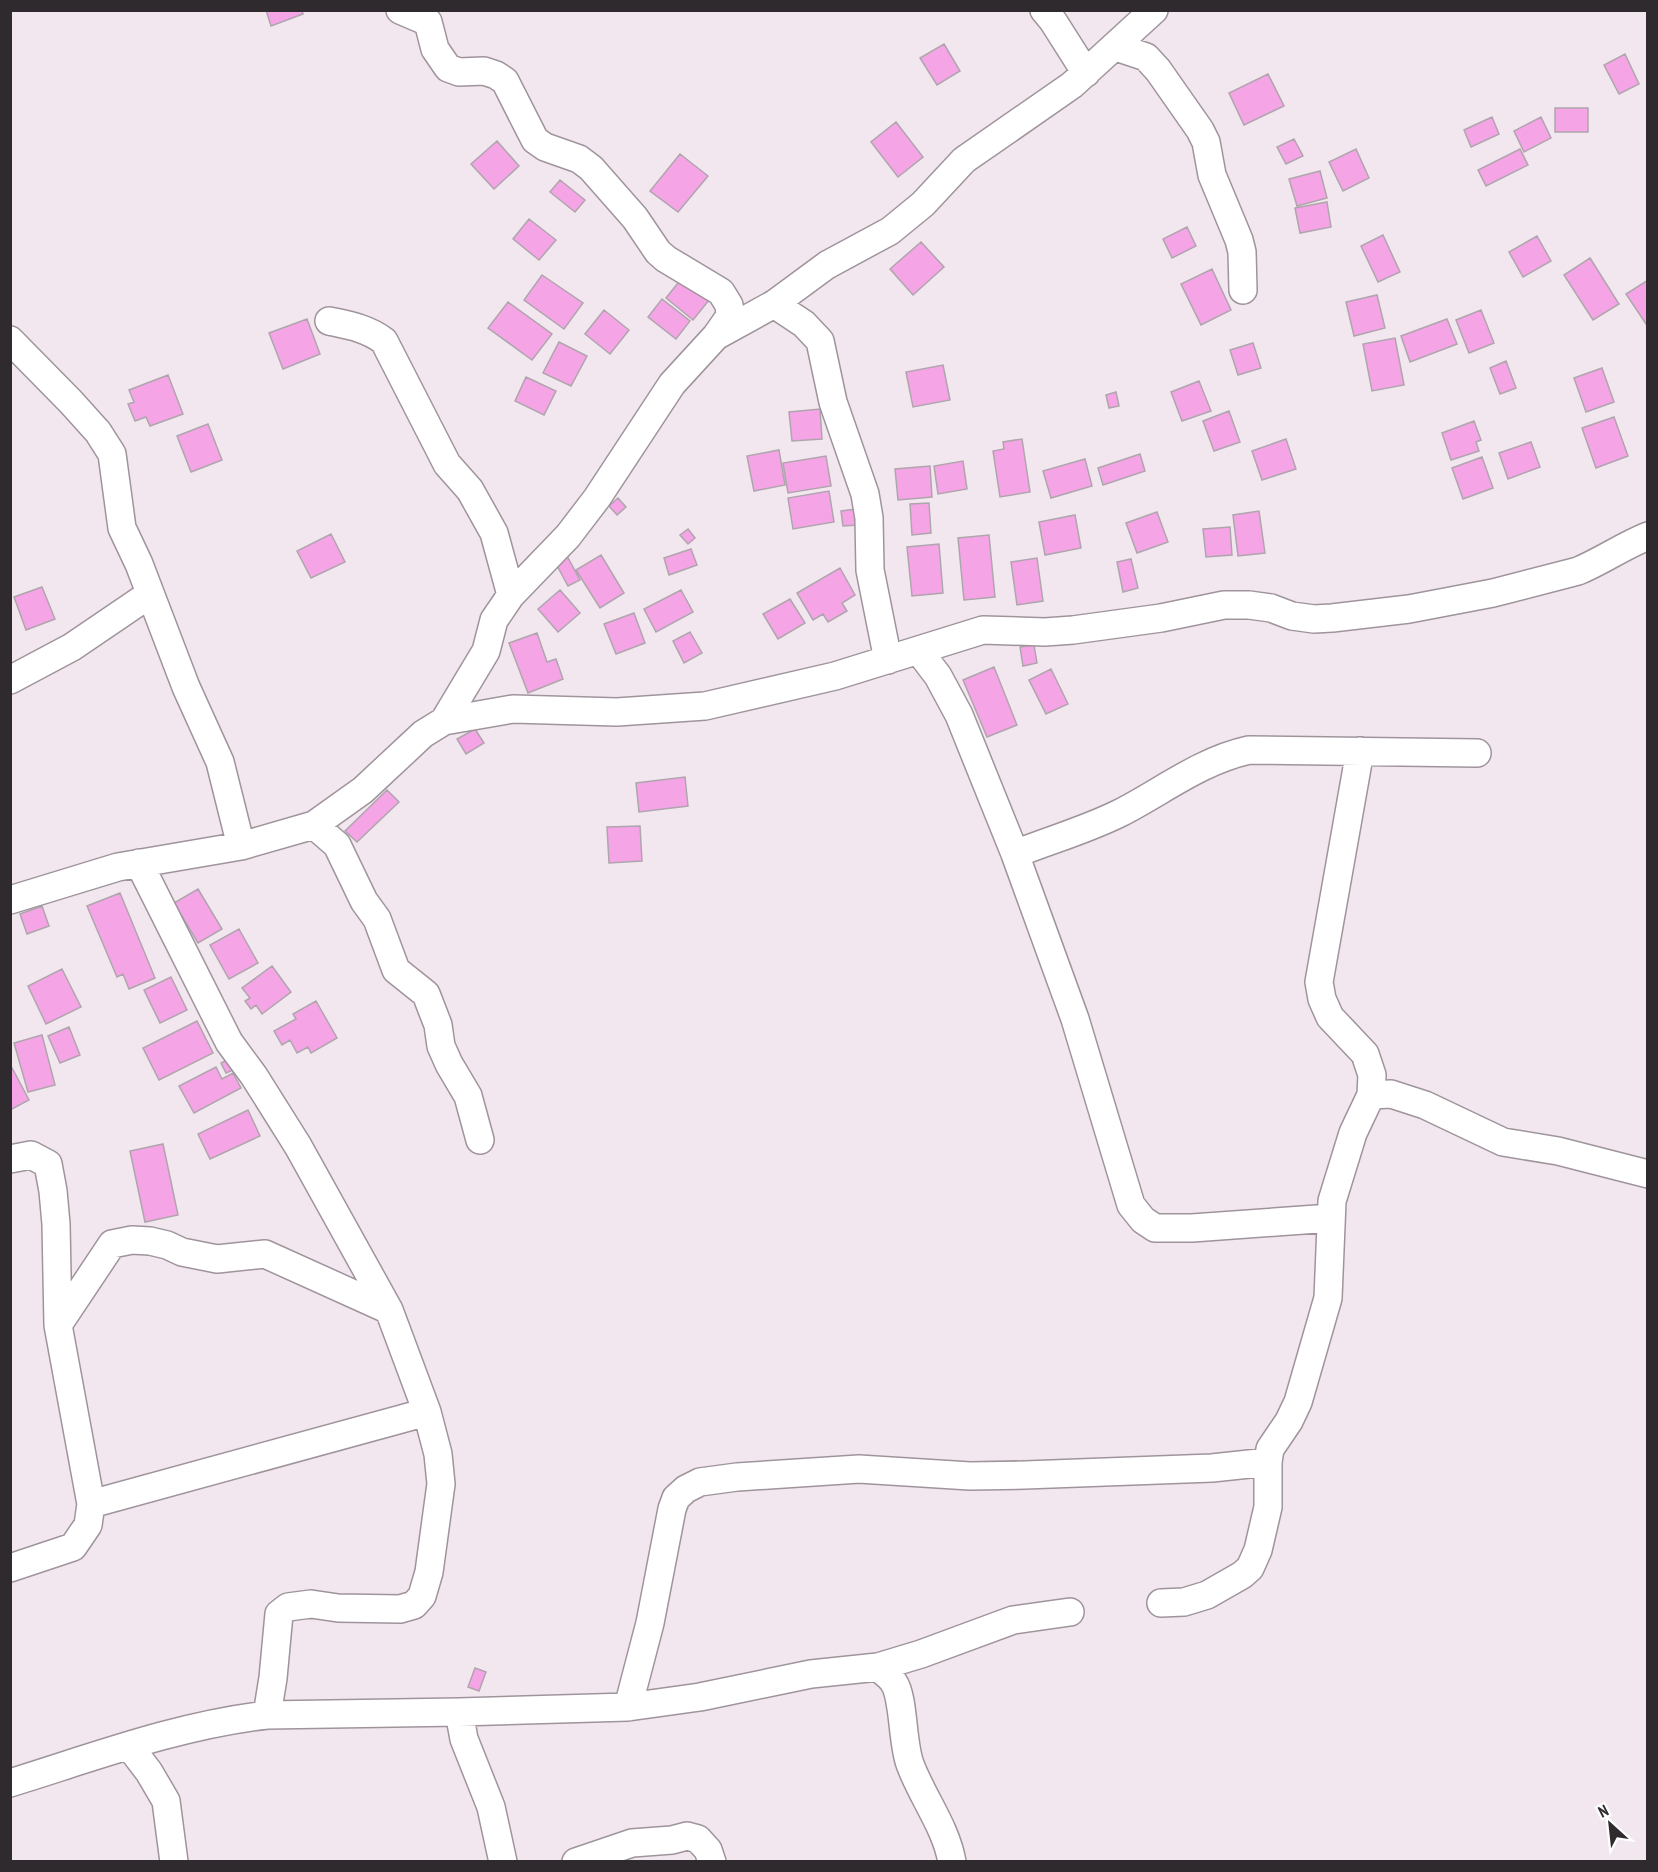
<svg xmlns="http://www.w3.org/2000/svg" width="1658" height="1872" font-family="'PT Sans Narrow',sans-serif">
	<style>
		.building { fill: #f5a4e6; stroke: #afa5ad; stroke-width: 1.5 }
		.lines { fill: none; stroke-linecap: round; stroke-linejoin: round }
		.minor-casing { stroke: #9f949c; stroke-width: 30 }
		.minor { stroke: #fff; stroke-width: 27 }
	</style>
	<rect width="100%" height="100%" fill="#f2e7ef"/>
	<path class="building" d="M266 10H302L303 14 271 26Z
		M944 44 960 71 937 85 920 58Z
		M1625 54 1639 84 1619 94 1604 65Z
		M1268 74 1284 106 1244 125 1229 93Z
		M1555 108H1588V132H1555Z
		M1492 117 1499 134 1471 147 1464 130Z
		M1541 117 1551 138 1524 152 1514 131Z
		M896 122 923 157 898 177 871 142Z
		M1294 139 1303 156 1286 164 1277 147Z
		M497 141 519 166 494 189 471 164Z
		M1356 149 1369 178 1343 191 1329 162Z
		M1520 149 1528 165 1486 186 1478 170Z
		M680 154 708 176 678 212 650 191Z
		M1320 171 1327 198 1297 206 1289 179Z
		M560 180 585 200 575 212 550 192Z
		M1327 202 1331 227 1300 233 1295 208Z
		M529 219 556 240 539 260 513 239Z
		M1187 227 1196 246 1172 258 1163 239Z
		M1383 235 1400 272 1378 282 1361 246Z
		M1537 236 1551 261 1523 277 1509 252Z
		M921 242 944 267 913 295 890 269Z
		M1590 258 1619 304 1593 320 1564 275Z
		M1212 269 1231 310 1201 325 1181 284Z
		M542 275 583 303 564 329 524 300Z
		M682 278 710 299 693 320 666 298Z
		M1648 280V327L1626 294Z
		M1377 295 1385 328 1354 336 1346 302Z
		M662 299 690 321 676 339 648 317Z
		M508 302 552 334 532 360 488 328Z
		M604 310 629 330 610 354 585 334Z
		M1481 310 1494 343 1469 353 1456 320Z
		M307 319 320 354 283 369 269 333Z
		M1447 319 1457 344 1410 362 1401 336Z
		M1395 338 1404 385 1372 391 1363 344Z
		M559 342 587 356 571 386 543 373Z
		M1253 343 1261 368 1238 375 1230 350Z
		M1506 361 1516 388 1500 394 1490 368Z
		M943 365 950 400 913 407 906 372Z
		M1602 368 1614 402 1586 412 1574 378Z
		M168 375 183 414 150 426 146 417 135 421 128 404 134 402 129 390Z
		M526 377 556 391 544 415 515 401Z
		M1199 381 1211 411 1182 421 1171 392Z
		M1116 392 1119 406 1109 408 1106 395Z
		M820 409 822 439 792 441 789 412Z
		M1229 411 1240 442 1214 451 1203 421Z
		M1614 417 1628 456 1596 468 1582 428Z
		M1474 421 1481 440 1476 442 1479 451 1451 460 1442 433Z
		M208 424 222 460 191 472 177 436Z
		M1022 439 1030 492 1000 497 993 451 1004 449 1003 442Z
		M1286 439 1296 469 1262 480 1252 451Z
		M1531 442 1540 467 1508 479 1499 453Z
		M779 450 785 485 754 491 747 456Z
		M1140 454 1145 471 1103 485 1098 468Z
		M826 456 831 486 788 493 783 463Z
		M1482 457 1493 488 1463 499 1452 468Z
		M1085 459 1092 486 1051 498 1043 471Z
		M963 461 967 489 938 494 934 466Z
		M930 466 932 497 898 500 895 469Z
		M829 491 834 522 793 529 788 498Z
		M618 498 626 507 617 515 609 506Z
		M929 503 931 533 912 535 910 504Z
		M856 509 858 525 843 526 841 511Z
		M1259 511 1265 553 1238 556 1233 515Z
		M1157 512 1168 542 1137 553 1126 523Z
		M1075 515 1081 548 1045 555 1039 522Z
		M1230 527 1232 555 1206 557 1203 529Z
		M688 529 695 538 688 544 680 535Z
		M331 534 345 562 311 578 297 551Z
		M989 535 995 597 964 600 958 538Z
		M939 544 943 593 912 596 907 547Z
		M691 549 697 565 669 575 664 558Z
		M566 554 580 580 568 586 554 560Z
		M601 555 624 593 600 608 576 570Z
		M1037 558 1043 601 1017 605 1011 562Z
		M1131 559 1138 588 1123 592 1117 562Z
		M840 568 855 595 842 603 847 611 828 622 823 614 813 620 797 593Z
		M42 587 55 619 26 630 14 597Z
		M560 590 580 613 558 632 538 609Z
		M681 590 693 612 656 632 644 609Z
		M790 599 805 623 778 639 763 614Z
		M634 613 645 643 616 654 604 624Z
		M690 632 702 653 684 663 673 641Z
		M537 633 547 662 556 659 563 679 528 693 509 643Z
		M1034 645 1037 663 1023 666 1020 647Z
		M994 667 1017 725 987 737 963 680Z
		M1051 669 1068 704 1046 714 1029 680Z
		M475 729 484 743 466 754 457 739Z
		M685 777 688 806 639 812 636 783Z
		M387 790 399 802 357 842 345 831Z
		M640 826 642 861 609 863 607 827Z
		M198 889 222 929 198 943 174 903Z
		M120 893 155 978 129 989 123 974 117 977 87 906Z
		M42 906 49 926 27 934 20 914Z
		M239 929 258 963 229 979 210 945Z
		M272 966 291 992 262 1014 256 1005 251 1009 245 1001 250 998 242 988Z
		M62 969 81 1007 46 1024 28 986Z
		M171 977 187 1010 160 1023 144 990Z
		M316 1001 337 1038 311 1053 308 1047 297 1053 290 1040 282 1045 274 1031 296 1019 293 1014Z
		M197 1021 213 1053 159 1080 143 1048Z
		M69 1027 80 1055 60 1063 48 1036Z
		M42 1035 55 1085 28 1092 14 1043Z
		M232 1057 238 1068 226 1073 221 1063Z
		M10 1064 29 1100 10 1110Z
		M216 1067 222 1079 233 1073 241 1088 194 1113 179 1086Z
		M248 1110 260 1136 210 1159 198 1134Z
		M163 1144 178 1215 145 1222 130 1151Z
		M475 1668 486 1672 479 1691 468 1687Z"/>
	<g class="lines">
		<defs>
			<path id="minor" d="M400 10 428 22 435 49 448 68 459 72 484 71 496 75 505 81 535 140 545 147 579 159 591 168 635 218 658 252 666 259 721 292 729 305 730 316 716 336
				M1044 10 1053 21 1086 73
				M1116 47 1146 57 1158 70 1200 130 1206 142 1212 175 1239 240 1242 252 1243 290
				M774 304 804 324 820 341 833 402 865 494 869 518 870 570 888 660
				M329 321C348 325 367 328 384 341L447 464 470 490 494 533 511 595
				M10 340 71 402 98 432 112 454 122 528 139 564 186 687 220 762 241 846
				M919 651 938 676 959 715 1015 854 1075 1019 1131 1205 1143 1220 1155 1228H1192L1331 1218
				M10 680 72 647 150 594
				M444 721 513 709 617 712 705 706 835 676 983 630 1045 632 1073 630 1161 618 1224 605H1249L1271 608 1292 616 1314 619 1332 618 1409 609 1493 593 1578 571C1602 561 1623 546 1648 536
				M314 825 337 845 364 901 377 919 396 970 426 994 438 1025 441 1046 449 1064 468 1096 480 1140
				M1015 854C1050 840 1086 830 1120 813 1163 791 1200 761 1249 750L1477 753
				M139 863 229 1042 254 1076 298 1146 389 1310 427 1412 438 1454 441 1484 429 1572 422 1596 414 1605 400 1609 338 1608 311 1604 288 1607 279 1614 273 1678 267 1715
				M10 900 118 867 241 846 314 825 363 790 423 734 444 721 486 651 494 620 511 595 568 536 597 498 672 384 716 336 774 304 827 265 890 231 923 204 964 160 1072 85 1154 10
				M1371 1095 1391 1094 1425 1105 1503 1142 1558 1151 1648 1174
				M10 1159 31 1155 48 1164 53 1191 56 1224 58 1325 91 1504 88 1525 73 1547 10 1568
				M58 1325 112 1244 132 1240 150 1241 167 1245 182 1252 217 1259 265 1254 389 1310
				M91 1504 427 1412
				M1161 1603 1184 1602 1207 1595 1242 1575 1250 1568 1258 1550 1268 1507V1462L1270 1449 1289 1421 1298 1402 1328 1298 1332 1201 1353 1133 1371 1095 1372 1075 1365 1054 1330 1017 1322 999 1319 982 1360 751
				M878 1667C883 1672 891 1677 894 1683 904 1698 902 1743 910 1764 922 1797 946 1827 952 1862
				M628 1707 650 1623 672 1509 676 1498 686 1489 700 1482 737 1477 859 1469 970 1476 1025 1475 1212 1468 1268 1462
				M459 1712 464 1739 491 1807 503 1862
				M130 1747 149 1772 166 1801 174 1862
				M10 1783C94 1757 179 1725 267 1715L459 1712 628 1707 700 1697 811 1674 878 1667 921 1654 1013 1620 1070 1612
				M576 1862 632 1843 672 1840 687 1836 698 1839 708 1850 712 1862"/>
		</defs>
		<use href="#minor" class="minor-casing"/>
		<use href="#minor" class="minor"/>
	</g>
	<rect width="1658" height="1872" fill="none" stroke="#2e2a2d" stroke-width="24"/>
	<g transform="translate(1610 1824) rotate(333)" stroke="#ffffff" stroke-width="4.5" paint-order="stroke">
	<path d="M0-4.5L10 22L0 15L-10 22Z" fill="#2e2a2d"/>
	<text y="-9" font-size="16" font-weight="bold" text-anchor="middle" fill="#2e2a2d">N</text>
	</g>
</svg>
